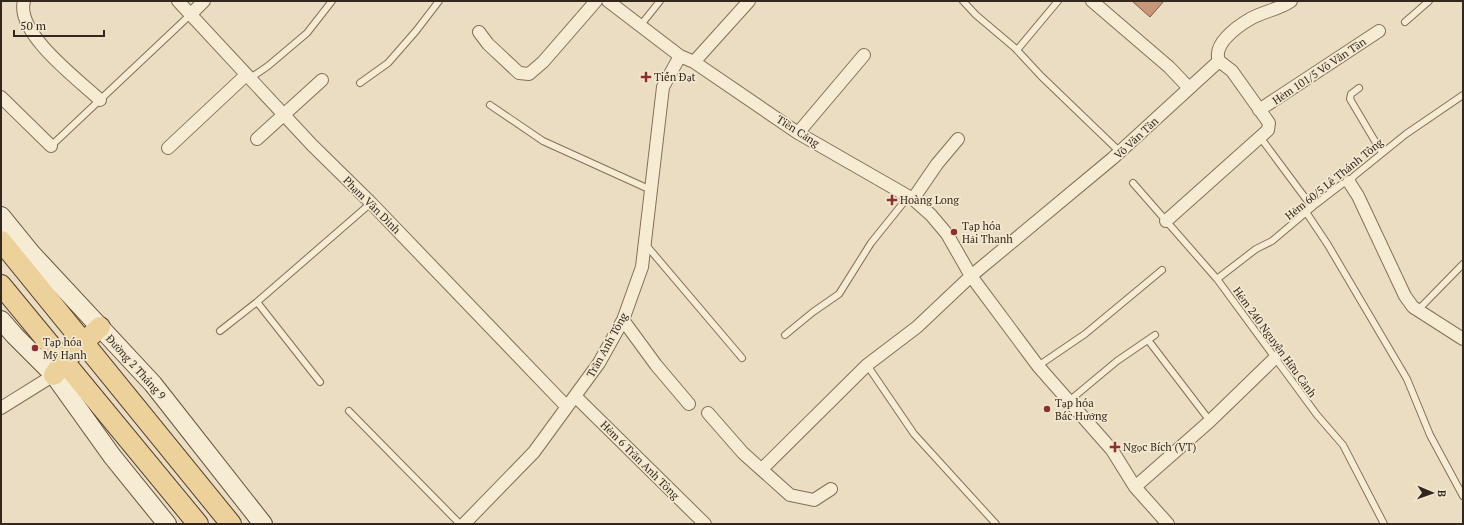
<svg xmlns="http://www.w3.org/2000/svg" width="1464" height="525" font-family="'PT Serif',serif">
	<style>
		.building { fill: #c79878; stroke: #815941 }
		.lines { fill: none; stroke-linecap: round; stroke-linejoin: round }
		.service-casing { stroke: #836f59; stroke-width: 8 }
		.minor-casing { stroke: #836f59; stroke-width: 14 }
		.secondary-casing { stroke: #65503d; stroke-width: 20 }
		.primary-casing { stroke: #513d2e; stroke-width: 22 }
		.service { stroke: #f6ebd3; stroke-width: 6 }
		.minor { stroke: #f6ebd3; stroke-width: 12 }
		.secondary { stroke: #f6ebd3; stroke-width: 18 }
		.primary { stroke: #edd19a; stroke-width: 20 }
		.poi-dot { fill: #8f2d30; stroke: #f3e8d0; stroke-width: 1.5 }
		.labels { text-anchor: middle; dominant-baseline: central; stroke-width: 3.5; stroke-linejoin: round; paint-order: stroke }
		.street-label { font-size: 11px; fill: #34271d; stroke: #f3e8d0 }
		.poi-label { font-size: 11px; fill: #34271d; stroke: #f3e8d0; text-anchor: start }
	</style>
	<rect width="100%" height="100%" fill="#ebddc1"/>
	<path class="building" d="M1132 1H1164L1150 17Z"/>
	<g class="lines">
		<defs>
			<path id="service" d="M963 1 976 15 1015 48 1041 76 1120 152
				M1405 22 1429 1
				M640 26 660 1
				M1017 50 1058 1
				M249 79 268 66 307 33 332 1
				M360 83 388 63 416 31 439 1
				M1359 88 1351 94 1350 99 1382 153
				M490 105 543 141 651 190
				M1260 137 1312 207
				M51 146 190 15
				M1133 183 1217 279 1317 415 1343 445 1384 524
				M1306 212 1328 245 1407 379 1430 435 1463 496
				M646 245 742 358
				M1217 279 1256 249 1272 241 1316 204 1342 184 1349 182 1354 176 1406 134 1463 95
				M257 302 320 382
				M1418 310 1463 264
				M220 331 257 302 371 203
				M785 335 813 312 839 294 871 243 908 197
				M1148 340 1210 421
				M867 365 914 434 996 524
				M1038 366 1085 334 1162 270
				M1069 401 1117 361 1155 335
				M349 411 460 524"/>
			<path id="minor" d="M24 1C15 33 79 80 100 100
				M178 1 312 145 371 203 567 407
				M608 1 680 56 694 62 798 133 913 199 931 215 947 234 971 276 1038 366 1112 450 1135 487 1168 524
				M1092 1 1169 67 1189 88
				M190 15 204 1
				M479 32 488 44 519 73 529 74 543 62 596 1
				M694 62 749 1
				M1 97 51 146
				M1259 110 1379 31
				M798 133 864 55
				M257 139 322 80
				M168 148 246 75
				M1349 182 1358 196 1405 296 1413 307 1463 339
				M913 199 937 164 958 139
				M1166 221 1268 130 1269 123 1232 71 1219 61
				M623 320 656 365 689 404
				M576 397 705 524
				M1 408 54 375
				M708 413 743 453 790 495 814 500 831 489
				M762 469 867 365 917 327 971 276 1113 158 1219 61C1212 44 1238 26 1250 19 1264 11 1278 10 1291 1
				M1135 487 1210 421 1275 358
				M464 524 534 452 599 363 623 320 642 267 663 87 680 56"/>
			<path id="secondary" d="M1 216 31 253 153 384 263 524
				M1 320 15 336 54 375 112 456 167 524"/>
			<path id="primary" d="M1 241 231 524
				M1 285 198 524
				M54 375 64 361 100 327"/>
		</defs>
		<use href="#service" class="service-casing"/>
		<use href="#minor" class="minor-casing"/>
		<use href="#secondary" class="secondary-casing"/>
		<use href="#primary" class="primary-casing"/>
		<use href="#service" class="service"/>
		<use href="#minor" class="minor"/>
		<use href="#secondary" class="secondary"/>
		<use href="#primary" class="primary"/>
	</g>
	<g class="poi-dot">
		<path d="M644 71h4v4h4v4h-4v4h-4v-4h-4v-4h4z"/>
		<path d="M890 194h4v4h4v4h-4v4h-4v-4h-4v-4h4z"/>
		<circle cx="954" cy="232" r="4"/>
		<circle cx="35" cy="348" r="4"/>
		<circle cx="1047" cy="409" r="4"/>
		<path d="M1113 441h4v4h4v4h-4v4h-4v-4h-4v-4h4z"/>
	</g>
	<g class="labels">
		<g class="street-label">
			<text transform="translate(1319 71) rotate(-34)">Hẻm 101/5 Võ Văn Tần</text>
			<text transform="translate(798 131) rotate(33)">Tiền Cảng</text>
			<text transform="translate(1136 138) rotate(-43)">Võ Văn Tần</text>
			<text transform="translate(1334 179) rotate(-39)">Hẻm 60/5 Lê Thánh Tông</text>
			<text transform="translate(372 205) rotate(45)">Phạm Văn Dinh</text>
			<text transform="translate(1275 342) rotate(54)">Hẻm 240 Nguyễn Hữu Cảnh</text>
			<text transform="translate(607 345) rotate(-61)">Trần Anh Tông</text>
			<text transform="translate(136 367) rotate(48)">Đường 2 Tháng 9</text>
			<text transform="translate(640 460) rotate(45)">Hẻm 6 Trần Anh Tông</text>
		</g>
		<g class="poi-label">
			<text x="654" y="77">Tiến Đạt</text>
			<text x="900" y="200">Hoàng Long</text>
			<text x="962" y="226">Tạp hóa<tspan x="962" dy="13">Hải Thanh</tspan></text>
			<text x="43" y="342">Tạp hóa<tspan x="43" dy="13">Mỹ Hạnh</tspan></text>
			<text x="1055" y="403">Tạp hóa<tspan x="1055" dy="13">Bác Hướng</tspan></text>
			<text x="1123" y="447">Ngọc Bích (VT)</text>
		</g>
	</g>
	<rect width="1464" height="525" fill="none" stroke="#34271d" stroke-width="4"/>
	<g transform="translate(1432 493) rotate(92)" stroke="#f3e8d0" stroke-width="3" paint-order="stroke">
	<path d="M0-3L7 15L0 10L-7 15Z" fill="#34271d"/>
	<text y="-6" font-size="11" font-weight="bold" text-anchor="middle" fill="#34271d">B</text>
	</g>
	<path d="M14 30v6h90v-6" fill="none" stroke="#34271d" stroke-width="2"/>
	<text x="20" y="30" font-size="12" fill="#34271d" stroke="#f3e8d0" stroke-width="3" paint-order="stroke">50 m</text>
</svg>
